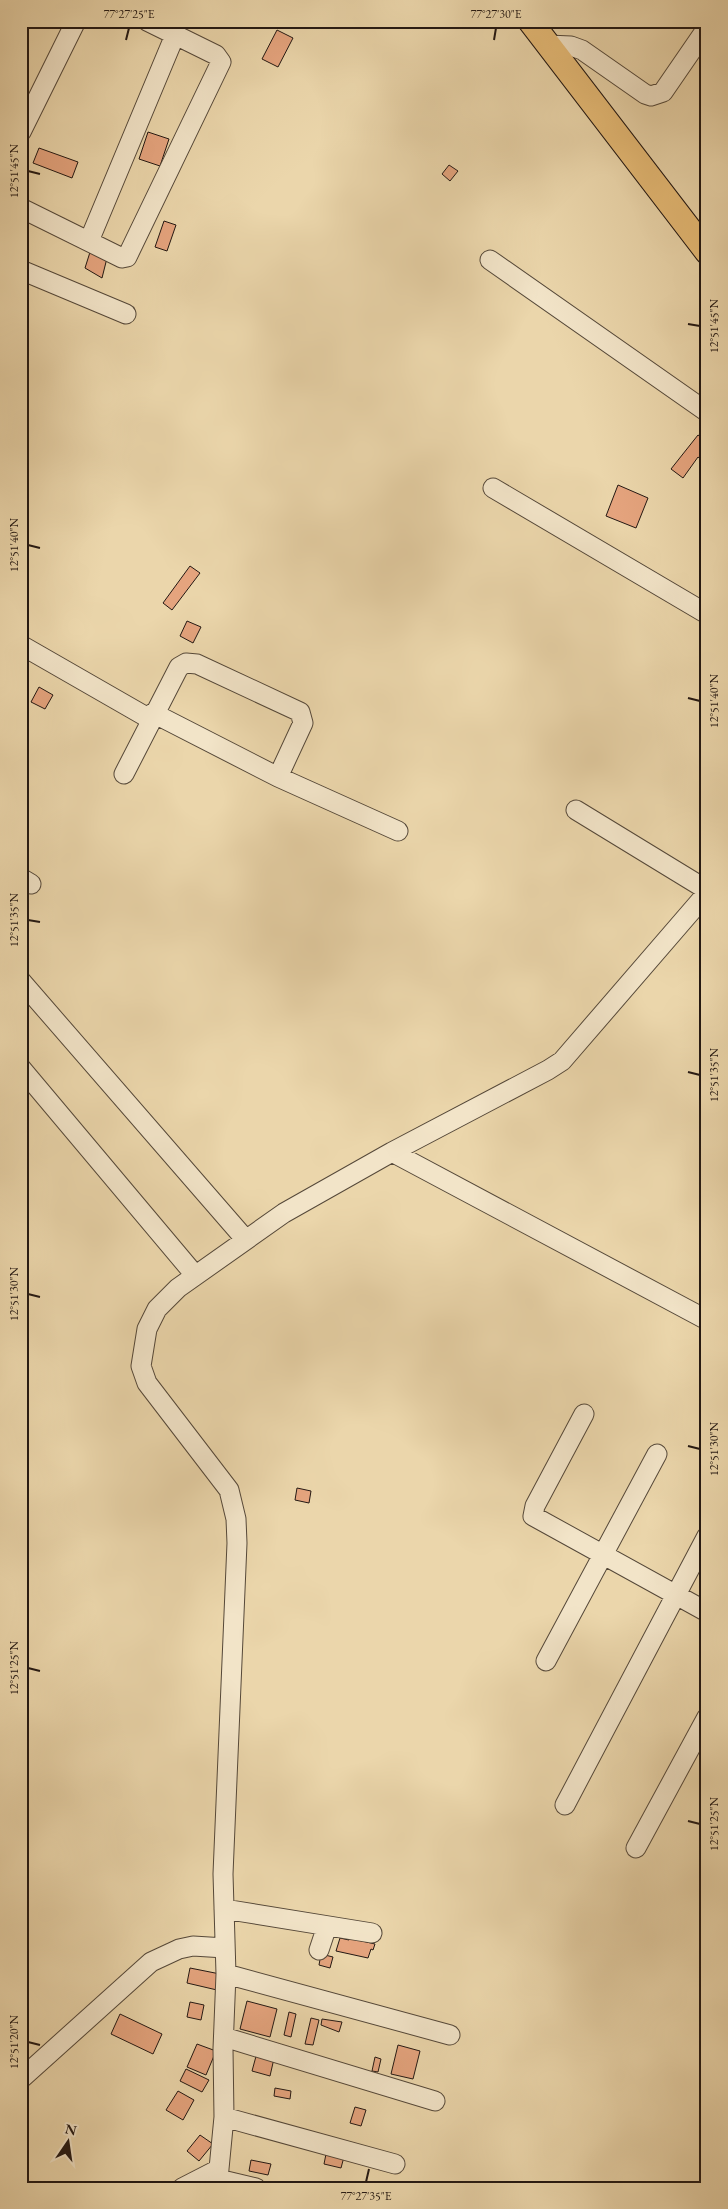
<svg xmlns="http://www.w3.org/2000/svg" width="728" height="2209" font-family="'EB Garamond',serif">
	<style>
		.building { fill: #e5a47e; stroke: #231813 }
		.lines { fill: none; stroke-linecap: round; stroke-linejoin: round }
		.minor-casing { stroke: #554839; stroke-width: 21 }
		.major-casing { stroke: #231813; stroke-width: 26 }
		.minor { stroke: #f2e4c8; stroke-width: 19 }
		.major { stroke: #e6bb76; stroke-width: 24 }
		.ticks { fill: none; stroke: #231813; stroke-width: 2 }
		.neatline { fill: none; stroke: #231813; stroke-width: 2 }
		.ticks-label { font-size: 12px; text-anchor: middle; fill: #231813 }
	</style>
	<rect width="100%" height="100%" fill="#ebd6ab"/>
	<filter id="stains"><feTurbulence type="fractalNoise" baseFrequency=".004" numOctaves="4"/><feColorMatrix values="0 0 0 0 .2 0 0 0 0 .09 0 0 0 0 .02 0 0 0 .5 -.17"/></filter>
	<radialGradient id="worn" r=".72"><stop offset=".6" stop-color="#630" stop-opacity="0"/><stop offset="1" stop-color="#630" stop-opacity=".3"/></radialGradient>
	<path class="building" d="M277 30 293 38 278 67 262 59Z
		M148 132 169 139 160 166 139 159Z
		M39 148 78 162 72 178 33 163Z
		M449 165 458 171 450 181 442 174Z
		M164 221 176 225 167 251 155 247Z
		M91 249 108 254 102 278 85 268Z
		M698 435 707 441V464L698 457 683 478 671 469Z
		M618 485 648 498 636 528 606 516Z
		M190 566 200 573 172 610 163 603Z
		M187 621 201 627 193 643 180 636Z
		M39 687 53 695 45 709 31 702Z
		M297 1488 311 1491 309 1503 295 1500Z
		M340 1938 349 1940V1938L375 1944 373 1950 371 1949 368 1958 336 1951Z
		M321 1954 333 1957 330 1968 319 1965Z
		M190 1968 220 1974 217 1990 187 1983Z
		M247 2001 277 2009 270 2037 240 2029Z
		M190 2002 204 2005 201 2020 187 2017Z
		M289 2012 296 2014 291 2037 284 2035Z
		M120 2014 162 2034 153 2054 111 2034Z
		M311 2018 319 2020 313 2045 305 2044Z
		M322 2019 342 2022 339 2032 321 2025Z
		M197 2044 216 2051 206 2075 187 2067Z
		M398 2045 420 2051 413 2079 391 2074Z
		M258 2049 275 2054 270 2076 252 2071Z
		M375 2057 381 2059 378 2072 372 2071Z
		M186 2069 209 2080 202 2092 180 2081Z
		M275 2088 291 2091 290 2099 274 2096Z
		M178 2091 194 2100 183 2120 166 2110Z
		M355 2107 366 2110 361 2126 350 2123Z
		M200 2135 213 2144 199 2161 187 2151Z
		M327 2149 345 2153 341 2168 324 2164Z
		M251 2160 271 2164 268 2175 249 2171Z"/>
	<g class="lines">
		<defs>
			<path id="minor" d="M548 45 571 46 582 50 645 94 651 96 663 92 707 28
				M21 132 76 21
				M21 208 122 258 127 257 221 62 216 55 147 21
				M89 241 175 35
				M490 260 707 412
				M21 270 126 314
				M493 488 707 614
				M21 645 150 719
				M153 713 278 777 398 831
				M124 774 179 667 186 663 197 664 300 712 303 723 278 777
				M576 810 707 890
				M21 878 31 884
				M21 981 246 1240
				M21 1068 195 1275
				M392 1152 707 1320
				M584 1414 535 1506 533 1516 707 1612
				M546 1661 657 1454
				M565 1805 707 1536
				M636 1848 707 1717
				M224 1909 372 1933
				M319 1950 327 1926
				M226 1974 450 2035
				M224 2037 435 2101
				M21 2079 151 1962 179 1949 193 1946 225 1948
				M224 2117 395 2164
				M218 2179 256 2188
				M182 2188 219 2169
				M213 2188 218 2179 224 2117 223 2049 226 1974 223 1874 237 1543 236 1519 229 1490 147 1383 141 1366 147 1329 157 1309 178 1288 284 1213 392 1152 548 1070 562 1061 707 893"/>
			<path id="major" d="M530 21 707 252"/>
		</defs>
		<use href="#minor" class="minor-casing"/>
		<use href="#major" class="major-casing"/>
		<use href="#minor" class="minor"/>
		<use href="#major" class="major"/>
	</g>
	<path class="ticks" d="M126 40 129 28M494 40 496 28M28 171 40 174M688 324 700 326M28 545 40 548M688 698 700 701M28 920 40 922M688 1072 700 1075M28 1294 40 1297M688 1446 700 1449M28 1668 40 1671M688 1821 700 1824M28 2042 40 2045M366 2182 369 2169"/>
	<rect width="728" height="2209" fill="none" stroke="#ebd6ab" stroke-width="55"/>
	<g transform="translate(68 2142) rotate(13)" stroke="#f2e4c8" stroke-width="4" paint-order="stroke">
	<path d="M0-4L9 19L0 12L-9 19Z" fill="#231813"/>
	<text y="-8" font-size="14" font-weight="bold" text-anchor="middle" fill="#231813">N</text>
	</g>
	<rect x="28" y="28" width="672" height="2154" class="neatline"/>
	<g class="ticks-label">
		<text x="129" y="18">77°27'25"E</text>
		<text x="496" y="18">77°27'30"E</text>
		<text transform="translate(14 171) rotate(-90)" y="4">12°51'45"N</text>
		<text transform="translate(714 326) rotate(-90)" y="4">12°51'45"N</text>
		<text transform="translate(14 545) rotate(-90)" y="4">12°51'40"N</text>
		<text transform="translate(714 701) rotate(-90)" y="4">12°51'40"N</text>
		<text transform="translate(14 920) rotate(-90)" y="4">12°51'35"N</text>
		<text transform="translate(714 1075) rotate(-90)" y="4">12°51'35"N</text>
		<text transform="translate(14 1294) rotate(-90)" y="4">12°51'30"N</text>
		<text transform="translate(714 1449) rotate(-90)" y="4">12°51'30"N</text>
		<text transform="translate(14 1668) rotate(-90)" y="4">12°51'25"N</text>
		<text transform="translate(714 1824) rotate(-90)" y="4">12°51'25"N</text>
		<text transform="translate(14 2042) rotate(-90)" y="4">12°51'20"N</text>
		<text x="366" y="2200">77°27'35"E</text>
	</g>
	<rect width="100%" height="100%" filter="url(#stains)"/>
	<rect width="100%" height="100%" fill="url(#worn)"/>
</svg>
